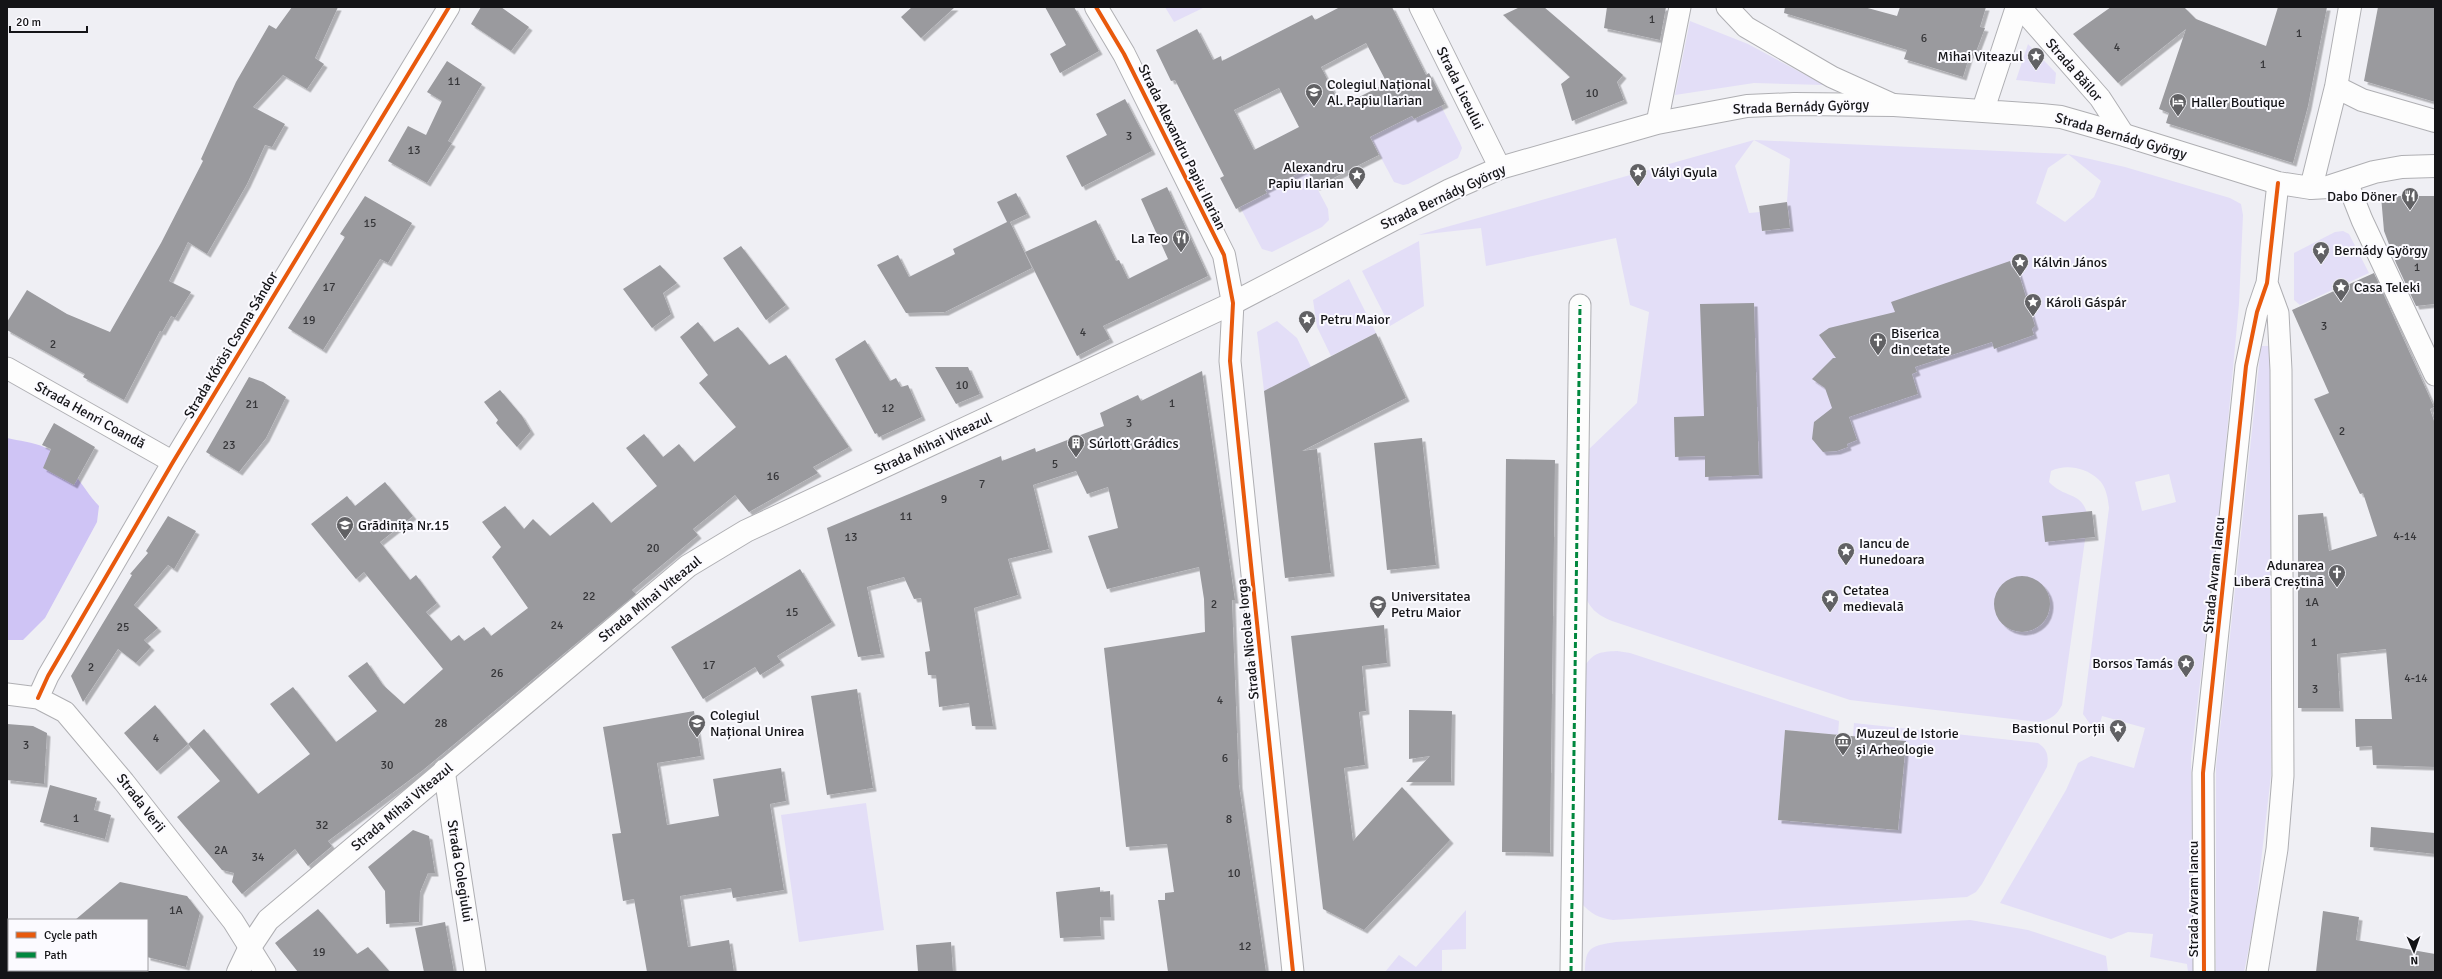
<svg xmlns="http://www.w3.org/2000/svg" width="2442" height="979" font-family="Signika,sans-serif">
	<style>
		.green { fill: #e3def7; fill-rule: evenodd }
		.forest { fill: #cfc4f5 }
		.building { fill: #9a9a9e; fill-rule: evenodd; filter: url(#shadow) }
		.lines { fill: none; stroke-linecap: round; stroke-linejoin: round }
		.street-casing { stroke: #afafb3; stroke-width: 23 }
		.secondary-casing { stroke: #afafb3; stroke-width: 24 }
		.street { stroke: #fdfdfd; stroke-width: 21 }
		.secondary { stroke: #fdfdfd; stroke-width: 22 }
		.quiet { stroke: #00873e; stroke-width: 3; stroke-dasharray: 6 3; stroke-linecap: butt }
		.cycleway-casing { stroke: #fbfaff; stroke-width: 6 }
		.cycleway { stroke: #e8590c; stroke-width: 4 }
		.labels { text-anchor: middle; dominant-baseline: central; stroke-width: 4; stroke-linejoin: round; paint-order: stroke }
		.number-label { font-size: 12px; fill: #363639 }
		.poi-label { font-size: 14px; fill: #141417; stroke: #fbfaff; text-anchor: start }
		.street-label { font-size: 14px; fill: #141417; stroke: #fbfaff }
	</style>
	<defs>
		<filter id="shadow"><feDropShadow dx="3.5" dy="3.5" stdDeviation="0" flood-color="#0004"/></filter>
	</defs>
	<rect width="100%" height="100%" fill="#efeff4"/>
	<path class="green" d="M1165 7H1205L1174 22Z
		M1690 21 1748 44 1824 85 1754 83 1675 95Z
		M2028 44 2056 73 2055 84 2016 80Z
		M1441 106 1460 143 1462 148 1458 158 1408 184 1403 185 1394 182 1370 137 1412 116 1414 119Z
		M1754 140 2068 154 2125 167 2230 198 2241 204 2243 215 2239 304 2217 540 2191 758 2193 972H2188L2187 964 2150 957 2153 934 2128 932 2111 939 2000 903 2066 790 2078 763 2091 756 2134 768 2145 728 2102 716 2098 730 2090 724 2083 714 2109 508C2108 498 2106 486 2098 479 2085 467 2065 464 2051 471L2049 482C2066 500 2083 490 2088 518L2062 705C2056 716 2051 719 2039 722L1850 700 1612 621C1596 614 1590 609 1584 593L1586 452 1637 403 1649 312 1630 305 1616 238 1486 266 1481 228 1418 235ZM1754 140 1790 159 1787 202 1790 228 1762 231 1760 212 1749 213 1735 166ZM2068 154 2101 181 2094 197 2065 222 2036 203 2048 168ZM2169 474 2176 502 2142 511 2135 482Z
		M1307 169 1328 209 1329 220 1322 227 1272 252 1262 249 1240 207 1267 193 1265 190Z
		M2343 231 2349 234 2369 273 2300 305 2294 300V253L2335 232Z
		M1419 241 1424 306 1390 326 1362 271Z
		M1349 279 1376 333 1331 356 1317 327 1313 300Z
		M1277 321 1297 338 1311 367 1264 391 1257 332Z
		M2261 346H2270L2271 775 2254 923 2244 972H2216V767Z
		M1617 651 1630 653 1839 721 1838 735 1785 730 1778 820 1898 830 1906 741 1853 736 1854 723 2038 743C2047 749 2049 755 2047 767L1982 884 1976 892 1967 897 1613 920C1599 918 1591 914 1581 903L1584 667C1594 652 1600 652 1617 651Z
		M866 803 884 930 799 942 781 815Z
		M1466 910V949L1442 950V972H1385L1399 955 1416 967Z
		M1970 920 2028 930 2106 956 2108 972H1585C1585 946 1592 946 1616 942Z"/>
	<path class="forest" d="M7 438C19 441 33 442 44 447 69 458 81 487 99 506L97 522 45 618 23 640H7Z"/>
	<path class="building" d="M292 7H338L315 58 324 64 307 89 283 75 253 107 285 124 272 147 265 145 247 184 207 254 188 242 169 281 191 292 175 318 171 316 162 332 160 331 124 400 83 377 85 374 7 330V322L27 290 67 314 110 332 161 243 203 161 201 159 236 82 269 25 276 29Z
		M481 7H501L529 27 511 51 471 24Z
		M912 7H955L921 38 901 17Z
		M1045 7H1074L1099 51 1060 73 1050 54 1066 45Z
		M1340 7H1392L1426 75 1429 73 1445 104 1414 119 1412 116 1370 137 1379 155 1351 169 1316 187 1307 169 1265 190 1267 193 1236 209 1220 178 1224 176 1175 80 1171 81 1156 50 1197 29 1213 60 1221 56 1222 61 1312 15 1315 20ZM1366 43 1387 83 1341 106 1321 67ZM1279 88 1299 127 1254 150 1234 110Z
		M1520 7H1544L1623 75 1617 82 1624 100 1572 121 1561 84 1570 77 1503 15Z
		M1607 7H1666L1660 40 1604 28Z
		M1785 7H1864L1897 16 1900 7H1986L1980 27 1985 28 1974 57 1970 54 1963 77 1904 59 1907 50 1784 13Z
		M2111 7H2184L2196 19 2266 46 2278 7H2327L2308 106 2293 163 2166 123 2169 113 2159 109 2186 29 2118 83 2073 34Z
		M2378 7H2435V102L2364 81Z
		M447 61 482 84 448 141 452 143 427 183 388 161 408 126 426 135 442 101 427 92Z
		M1125 99 1152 151 1082 187 1066 156 1107 135 1096 114Z
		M1167 187 1208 276 1103 326 1110 339 1077 356 1025 252 1096 220 1116 261 1119 260 1128 279 1168 259 1141 199Z
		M1016 193 1027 214 1010 222 1032 268 945 312 906 313 877 265 898 255 909 277 955 254 953 249 1007 222 997 202Z
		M365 196 412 223 388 263 380 259 323 350 288 328 345 237 340 234Z
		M2381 196H2435V304L2416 306 2396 263 2384 231Z
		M1787 202 1790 228 1762 231 1759 206Z
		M741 246 786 305 766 320 723 258Z
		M2010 261 2012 268H2017L2035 326 2032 329 2034 335 1994 349 1992 342 1915 367 1917 372 1912 374 1918 394 1849 417 1857 440 1847 444 1848 447 1837 451 1823 452 1812 439 1814 422 1832 408 1825 388 1812 379 1833 358H1836L1819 335 1829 328 1895 312 1891 302Z
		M660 265 677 283 663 293 671 314 652 328 623 289Z
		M2374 273 2434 407 2430 409 2435 424V767L2373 765 2372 746 2356 747 2355 719H2392L2386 649 2337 654 2340 708H2298V515L2323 513 2329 551 2377 536 2363 493 2360 494 2314 399 2329 393 2292 310Z
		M1754 303 1759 475 1705 477V456L1675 457 1674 417 1704 416 1700 304Z
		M698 322 714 342 738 327 769 365 786 355 849 447 813 467 818 473 749 512 735 495 693 529 698 535 632 590 636 594 423 770 328 841 332 846 308 866 295 849 242 894 232 882 234 873 222 870 177 817 220 781 188 744 204 729 258 794 310 754 270 704 293 687 336 742 377 711 348 676 367 662 383 685 404 704 443 669 364 572 356 579 311 524 347 496 355 506 385 482 413 516 380 542 410 580 416 575 437 603 426 612 451 641 459 635 464 641 484 627 491 636 528 608 492 557 501 547 482 522 505 506 524 529 533 519 550 536 593 502 611 523 657 486 626 448 644 434 663 457 679 444 694 462 736 427 699 383 708 375 680 337Z
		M1376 333 1406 398 1302 451 1317 449 1331 573 1285 578 1264 391Z
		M865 340 890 381 896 378 901 387 908 385 922 417 879 437 877 433 875 434 835 359Z
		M935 367H968L980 394 956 404Z
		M1202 371 1235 600H1232L1239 785 1266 972H1168L1158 900H1165V893L1174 892 1167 844 1126 847 1104 648 1205 632 1204 599 1199 567 1107 589 1088 536 1118 528 1108 487 1087 494 1076 471 1033 485 1049 549 1008 559 1018 595 974 608 993 726H972L969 703 939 707 936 675H928L925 652 930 651 921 598 914 599 904 577 867 587 881 654 858 657 827 528 1001 456 1002 461 1035 448 1036 452 1104 426 1100 413 1138 395 1141 401Z
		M249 377 263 382 286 397 266 438 239 472 206 452Z
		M500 390 522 416 531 431 517 447 496 423 498 420 484 402Z
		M54 423 95 447 74 485 43 468 51 449 42 445Z
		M1422 438 1436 565 1387 570 1374 443Z
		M1506 459 1555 460 1550 853 1502 852Z
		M2092 511 2095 537 2045 542 2042 516Z
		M168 516 196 531 174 569 168 565 134 605 158 628 144 640 151 647 136 663 118 649 83 702 71 676 132 575 130 574 148 553 146 551Z
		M800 569 832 622 777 656 781 662 760 675 755 667 703 699 671 647Z
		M1994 604a28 28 0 1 1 56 0a28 28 0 1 1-56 0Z
		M1384 625 1387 663 1362 666 1366 711 1359 712 1365 765 1344 768 1353 841 1402 787 1450 840 1364 930 1323 909 1291 636Z
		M857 689 873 788 827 795 811 696Z
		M155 705 188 744 157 771 124 733Z
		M1409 710 1452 711 1451 782H1406L1430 756 1409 759Z
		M694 711 701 756 657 763 667 825 719 816 713 779 781 768 786 801 770 804 784 890 733 898 731 888 680 896 688 947 729 940 734 972H647L634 899 623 901 612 834 621 833 603 727Z
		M7 724 33 726 47 733 44 784 7 780Z
		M1785 730 1906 741 1898 830 1778 820Z
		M50 785 97 798 94 810 111 815 105 839 40 822Z
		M2371 827 2435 833V854L2370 847Z
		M413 830 429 836 435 873H428L420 892 419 922 386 924 385 891 368 867Z
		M120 882 187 896 200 913 186 967 147 957V920H75Z
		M1100 887V892L1110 891 1111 917H1100L1101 936 1060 938 1056 892Z
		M318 909 357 954 368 947 390 972H298L275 943Z
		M2323 911 2359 917 2356 940 2435 954V972H2316Z
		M445 922 454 972H424L415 928Z
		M951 942 953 972H918L916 945Z"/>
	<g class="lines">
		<defs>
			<path id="street" d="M1420 7 1500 168
				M1727 7 1746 27 1832 77 1894 105
				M2020 7 2100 98 2124 135
				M1657 123 1680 7
				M2347 182 2362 220 2435 375
				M1233 303 1230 361 1293 972
				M7 368 173 462
				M7 694 38 698 65 712 124 782 233 921 265 972
				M38 698 48 676 173 462 449 7
				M444 770 475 972
				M7 940H9
				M121 970 129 972
				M1571 972 1580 305
				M2204 972 2203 773 2246 366 2257 312 2267 283 2278 183
				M2257 972 2277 849 2283 776 2281 370 2278 313 2267 283"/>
			<path id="secondary" d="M1096 7 1124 54 1224 255 1233 303
				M2336 87 2362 100 2435 121
				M1983 110 2017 7
				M2311 188 2336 87 2350 7
				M238 972 250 947 268 920 688 566 746 531 1233 303 1450 190 1500 168 1657 123 1747 106 1794 104 1894 105 2041 115 2061 117 2124 135 2278 183 2311 188 2328 187 2374 172 2402 167 2435 166"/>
		</defs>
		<use href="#street" class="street-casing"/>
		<use href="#secondary" class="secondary-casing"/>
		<use href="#street" class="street"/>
		<use href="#secondary" class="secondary"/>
		<path class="quiet" d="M1571 972 1580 305"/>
		<defs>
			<path id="cycleway" d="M1096 7 1124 54 1224 255 1233 303 1230 361 1293 972
				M38 698 48 676 173 462 449 7
				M2204 972 2203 773 2246 366 2257 312 2267 283 2278 183"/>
		</defs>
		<use href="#cycleway" class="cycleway-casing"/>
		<use href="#cycleway" class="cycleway"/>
	</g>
	<defs>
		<symbol id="sight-pin" viewBox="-11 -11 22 30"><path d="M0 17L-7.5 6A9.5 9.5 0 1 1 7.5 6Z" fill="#616164" stroke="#fbfaff"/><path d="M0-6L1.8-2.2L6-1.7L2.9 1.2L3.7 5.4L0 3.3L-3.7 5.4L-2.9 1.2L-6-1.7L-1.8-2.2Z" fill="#fff"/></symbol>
		<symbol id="university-pin" viewBox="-11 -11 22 30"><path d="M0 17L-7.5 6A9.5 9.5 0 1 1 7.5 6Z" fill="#616164" stroke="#fbfaff"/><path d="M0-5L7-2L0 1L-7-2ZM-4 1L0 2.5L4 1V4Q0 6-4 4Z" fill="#fff"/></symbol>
		<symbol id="hotel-pin" viewBox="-11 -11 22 30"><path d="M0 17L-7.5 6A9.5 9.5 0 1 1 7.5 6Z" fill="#616164" stroke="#fbfaff"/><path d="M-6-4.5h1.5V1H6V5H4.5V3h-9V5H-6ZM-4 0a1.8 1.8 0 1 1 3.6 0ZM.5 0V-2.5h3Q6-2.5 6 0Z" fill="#fff"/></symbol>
		<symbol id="restaurant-pin" viewBox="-11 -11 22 30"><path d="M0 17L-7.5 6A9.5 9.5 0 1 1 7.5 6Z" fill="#616164" stroke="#fbfaff"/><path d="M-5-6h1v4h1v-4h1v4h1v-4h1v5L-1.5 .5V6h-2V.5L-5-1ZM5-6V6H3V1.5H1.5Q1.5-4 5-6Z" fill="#fff"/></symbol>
		<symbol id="church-pin" viewBox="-11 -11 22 30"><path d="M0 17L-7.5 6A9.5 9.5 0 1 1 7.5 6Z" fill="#616164" stroke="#fbfaff"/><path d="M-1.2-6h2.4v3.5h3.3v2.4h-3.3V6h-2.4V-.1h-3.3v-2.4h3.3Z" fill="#fff"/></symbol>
		<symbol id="building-pin" viewBox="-11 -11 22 30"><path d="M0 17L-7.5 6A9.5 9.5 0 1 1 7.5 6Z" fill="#616164" stroke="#fbfaff"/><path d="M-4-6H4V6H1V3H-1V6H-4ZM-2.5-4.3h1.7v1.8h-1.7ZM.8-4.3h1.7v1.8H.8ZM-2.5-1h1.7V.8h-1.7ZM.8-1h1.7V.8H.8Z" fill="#fff"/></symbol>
		<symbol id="school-pin" viewBox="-11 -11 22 30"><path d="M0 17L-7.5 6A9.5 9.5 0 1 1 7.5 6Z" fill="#616164" stroke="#fbfaff"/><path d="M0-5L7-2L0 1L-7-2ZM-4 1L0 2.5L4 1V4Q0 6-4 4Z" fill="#fff"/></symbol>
		<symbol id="museum-pin" viewBox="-11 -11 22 30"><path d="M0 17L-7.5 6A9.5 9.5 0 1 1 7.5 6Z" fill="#616164" stroke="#fbfaff"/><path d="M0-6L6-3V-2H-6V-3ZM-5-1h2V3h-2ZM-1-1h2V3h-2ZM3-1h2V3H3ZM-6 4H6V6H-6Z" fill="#fff"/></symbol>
	</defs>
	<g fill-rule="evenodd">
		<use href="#sight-pin" x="2026" y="46" width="20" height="27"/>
		<use href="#university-pin" x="1304" y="82" width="20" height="27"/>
		<use href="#hotel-pin" x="2168" y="92" width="20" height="27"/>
		<use href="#sight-pin" x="1628" y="162" width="20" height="27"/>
		<use href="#sight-pin" x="1347" y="165" width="20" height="27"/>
		<use href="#restaurant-pin" x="2400" y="186" width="20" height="27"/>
		<use href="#restaurant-pin" x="1171" y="228" width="20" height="27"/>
		<use href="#sight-pin" x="2311" y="240" width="20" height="27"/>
		<use href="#sight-pin" x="2010" y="252" width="20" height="27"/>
		<use href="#sight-pin" x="2331" y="277" width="20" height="27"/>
		<use href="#sight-pin" x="2023" y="292" width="20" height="27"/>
		<use href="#sight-pin" x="1297" y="309" width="20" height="27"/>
		<use href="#church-pin" x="1868" y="331" width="20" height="27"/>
		<use href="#building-pin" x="1066" y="433" width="20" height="27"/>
		<use href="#school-pin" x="335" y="515" width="20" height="27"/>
		<use href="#sight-pin" x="1836" y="541" width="20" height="27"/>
		<use href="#church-pin" x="2327" y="563" width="20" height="27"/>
		<use href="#sight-pin" x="1820" y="588" width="20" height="27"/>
		<use href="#university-pin" x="1368" y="594" width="20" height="27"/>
		<use href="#sight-pin" x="2176" y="653" width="20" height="27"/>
		<use href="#university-pin" x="687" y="713" width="20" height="27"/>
		<use href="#sight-pin" x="2108" y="718" width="20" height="27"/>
		<use href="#museum-pin" x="1833" y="731" width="20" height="27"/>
	</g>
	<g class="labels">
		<g class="number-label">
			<text x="1652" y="19">1</text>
			<text x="2299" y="33">1</text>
			<text x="1924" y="38">6</text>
			<text x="2117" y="47">4</text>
			<text x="2263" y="64">1</text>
			<text x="454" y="81">11</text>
			<text x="1592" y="93">10</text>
			<text x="1129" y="136">3</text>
			<text x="414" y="150">13</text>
			<text x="370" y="223">15</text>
			<text x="2417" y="267">1</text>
			<text x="329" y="287">17</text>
			<text x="309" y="320">19</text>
			<text x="2324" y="326">3</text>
			<text x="1083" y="332">4</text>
			<text x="53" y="344">2</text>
			<text x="962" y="385">10</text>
			<text x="1172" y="403">1</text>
			<text x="252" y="404">21</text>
			<text x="888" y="408">12</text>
			<text x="1129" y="423">3</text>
			<text x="2342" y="431">2</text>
			<text x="229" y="445">23</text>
			<text x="1055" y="464">5</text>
			<text x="773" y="476">16</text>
			<text x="982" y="484">7</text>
			<text x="944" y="499">9</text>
			<text x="906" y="516">11</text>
			<text x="2405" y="536">4-14</text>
			<text x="851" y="537">13</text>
			<text x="653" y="548">20</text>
			<text x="589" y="596">22</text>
			<text x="2312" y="602">1A</text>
			<text x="1214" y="604">2</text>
			<text x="792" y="612">15</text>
			<text x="557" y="625">24</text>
			<text x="123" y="627">25</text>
			<text x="2314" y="642">1</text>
			<text x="709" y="665">17</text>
			<text x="91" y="667">2</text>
			<text x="497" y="673">26</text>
			<text x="2416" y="678">4-14</text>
			<text x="2315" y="689">3</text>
			<text x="1220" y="700">4</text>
			<text x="441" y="723">28</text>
			<text x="156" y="738">4</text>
			<text x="26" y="745">3</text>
			<text x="1225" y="758">6</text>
			<text x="387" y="765">30</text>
			<text x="76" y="818">1</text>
			<text x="1229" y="819">8</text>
			<text x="322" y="825">32</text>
			<text x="221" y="850">2A</text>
			<text x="258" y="857">34</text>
			<text x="1234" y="873">10</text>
			<text x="176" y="910">1A</text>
			<text x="1245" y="946">12</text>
			<text x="319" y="952">19</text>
		</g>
		<g class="poi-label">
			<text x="2023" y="56" text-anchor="end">Mihai Viteazul</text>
			<text x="1327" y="84">Colegiul Național<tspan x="1327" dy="16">Al. Papiu Ilarian</tspan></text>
			<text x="2191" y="102">Haller Boutique</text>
			<text x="1344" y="167" text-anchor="end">Alexandru<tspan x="1344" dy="16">Papiu Ilarian</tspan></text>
			<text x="1651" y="172">Vályi Gyula</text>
			<text x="2397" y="196" text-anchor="end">Dabo Döner</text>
			<text x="1168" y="238" text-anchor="end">La Teo</text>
			<text x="2334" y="250">Bernády György</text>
			<text x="2033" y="262">Kálvin János</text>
			<text x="2354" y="287">Casa Teleki</text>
			<text x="2046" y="302">Károli Gáspár</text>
			<text x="1320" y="319">Petru Maior</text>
			<text x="1891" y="333">Biserica<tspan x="1891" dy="16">din cetate</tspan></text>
			<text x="1089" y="443">Súrlott Grádics</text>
			<text x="358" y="525">Grădinița Nr.15</text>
			<text x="1859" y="543">Iancu de<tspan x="1859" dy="16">Hunedoara</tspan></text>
			<text x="2324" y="565" text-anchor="end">Adunarea<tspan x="2324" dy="16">Liberă Creștină</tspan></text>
			<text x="1843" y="590">Cetatea<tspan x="1843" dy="16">medievală</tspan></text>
			<text x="1391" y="596">Universitatea<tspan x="1391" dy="16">Petru Maior</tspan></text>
			<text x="2173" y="663" text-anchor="end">Borsos Tamás</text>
			<text x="710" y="715">Colegiul<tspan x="710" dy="16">Național Unirea</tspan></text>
			<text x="2105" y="728" text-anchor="end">Bastionul Porții</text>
			<text x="1856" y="733">Muzeul de Istorie<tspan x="1856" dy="16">și Arheologie</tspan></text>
		</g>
		<g class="street-label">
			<text transform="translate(2074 70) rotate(49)">Strada Băilor</text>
			<text transform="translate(1460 88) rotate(64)">Strada Liceului</text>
			<text transform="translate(1801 107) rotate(-2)">Strada Bernády György</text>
			<text transform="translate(2121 136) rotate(16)">Strada Bernády György</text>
			<text transform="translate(1182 147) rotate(64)">Strada Alexandru Papiu Ilarian</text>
			<text transform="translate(1443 197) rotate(-25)">Strada Bernády György</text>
			<text transform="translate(231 345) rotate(-59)">Strada Kőrösi Csoma Sándor</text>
			<text transform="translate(90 415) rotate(29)">Strada Henri Coandă</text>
			<text transform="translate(933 444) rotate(-25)">Strada Mihai Viteazul</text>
			<text transform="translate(2214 575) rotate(-84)">Strada Avram Iancu</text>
			<text transform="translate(650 599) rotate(-39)">Strada Mihai Viteazul</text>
			<text transform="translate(1248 639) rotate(-96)">Strada Nicolae Iorga</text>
			<text transform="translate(141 803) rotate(52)">Strada Verii</text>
			<text transform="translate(402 807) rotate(-40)">Strada Mihai Viteazul</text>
			<text transform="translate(460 871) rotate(81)">Strada Colegiului</text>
			<text transform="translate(2193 899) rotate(-90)">Strada Avram Iancu</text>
		</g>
	</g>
	<rect width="2442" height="979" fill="none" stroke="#141417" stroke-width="16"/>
	<rect x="8" y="919" width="140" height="52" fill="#fbfaff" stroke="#9f9ea2"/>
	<rect x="16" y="932" width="20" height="6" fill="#e8590c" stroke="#9f9ea2"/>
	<text x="44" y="939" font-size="12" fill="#141417">Cycle path</text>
	<rect x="16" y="952" width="20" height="6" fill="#00873e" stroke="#9f9ea2"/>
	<text x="44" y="959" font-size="12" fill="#141417">Path</text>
	<g transform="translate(2414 951) rotate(178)" stroke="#fbfaff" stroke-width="3" paint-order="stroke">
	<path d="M0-3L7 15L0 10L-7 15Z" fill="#141417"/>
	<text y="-6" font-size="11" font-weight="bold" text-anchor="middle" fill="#141417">N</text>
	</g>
	<path d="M10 26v6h77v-6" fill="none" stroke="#141417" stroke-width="2"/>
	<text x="16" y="26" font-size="12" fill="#141417" stroke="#fbfaff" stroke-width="3" paint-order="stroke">20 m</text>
</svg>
